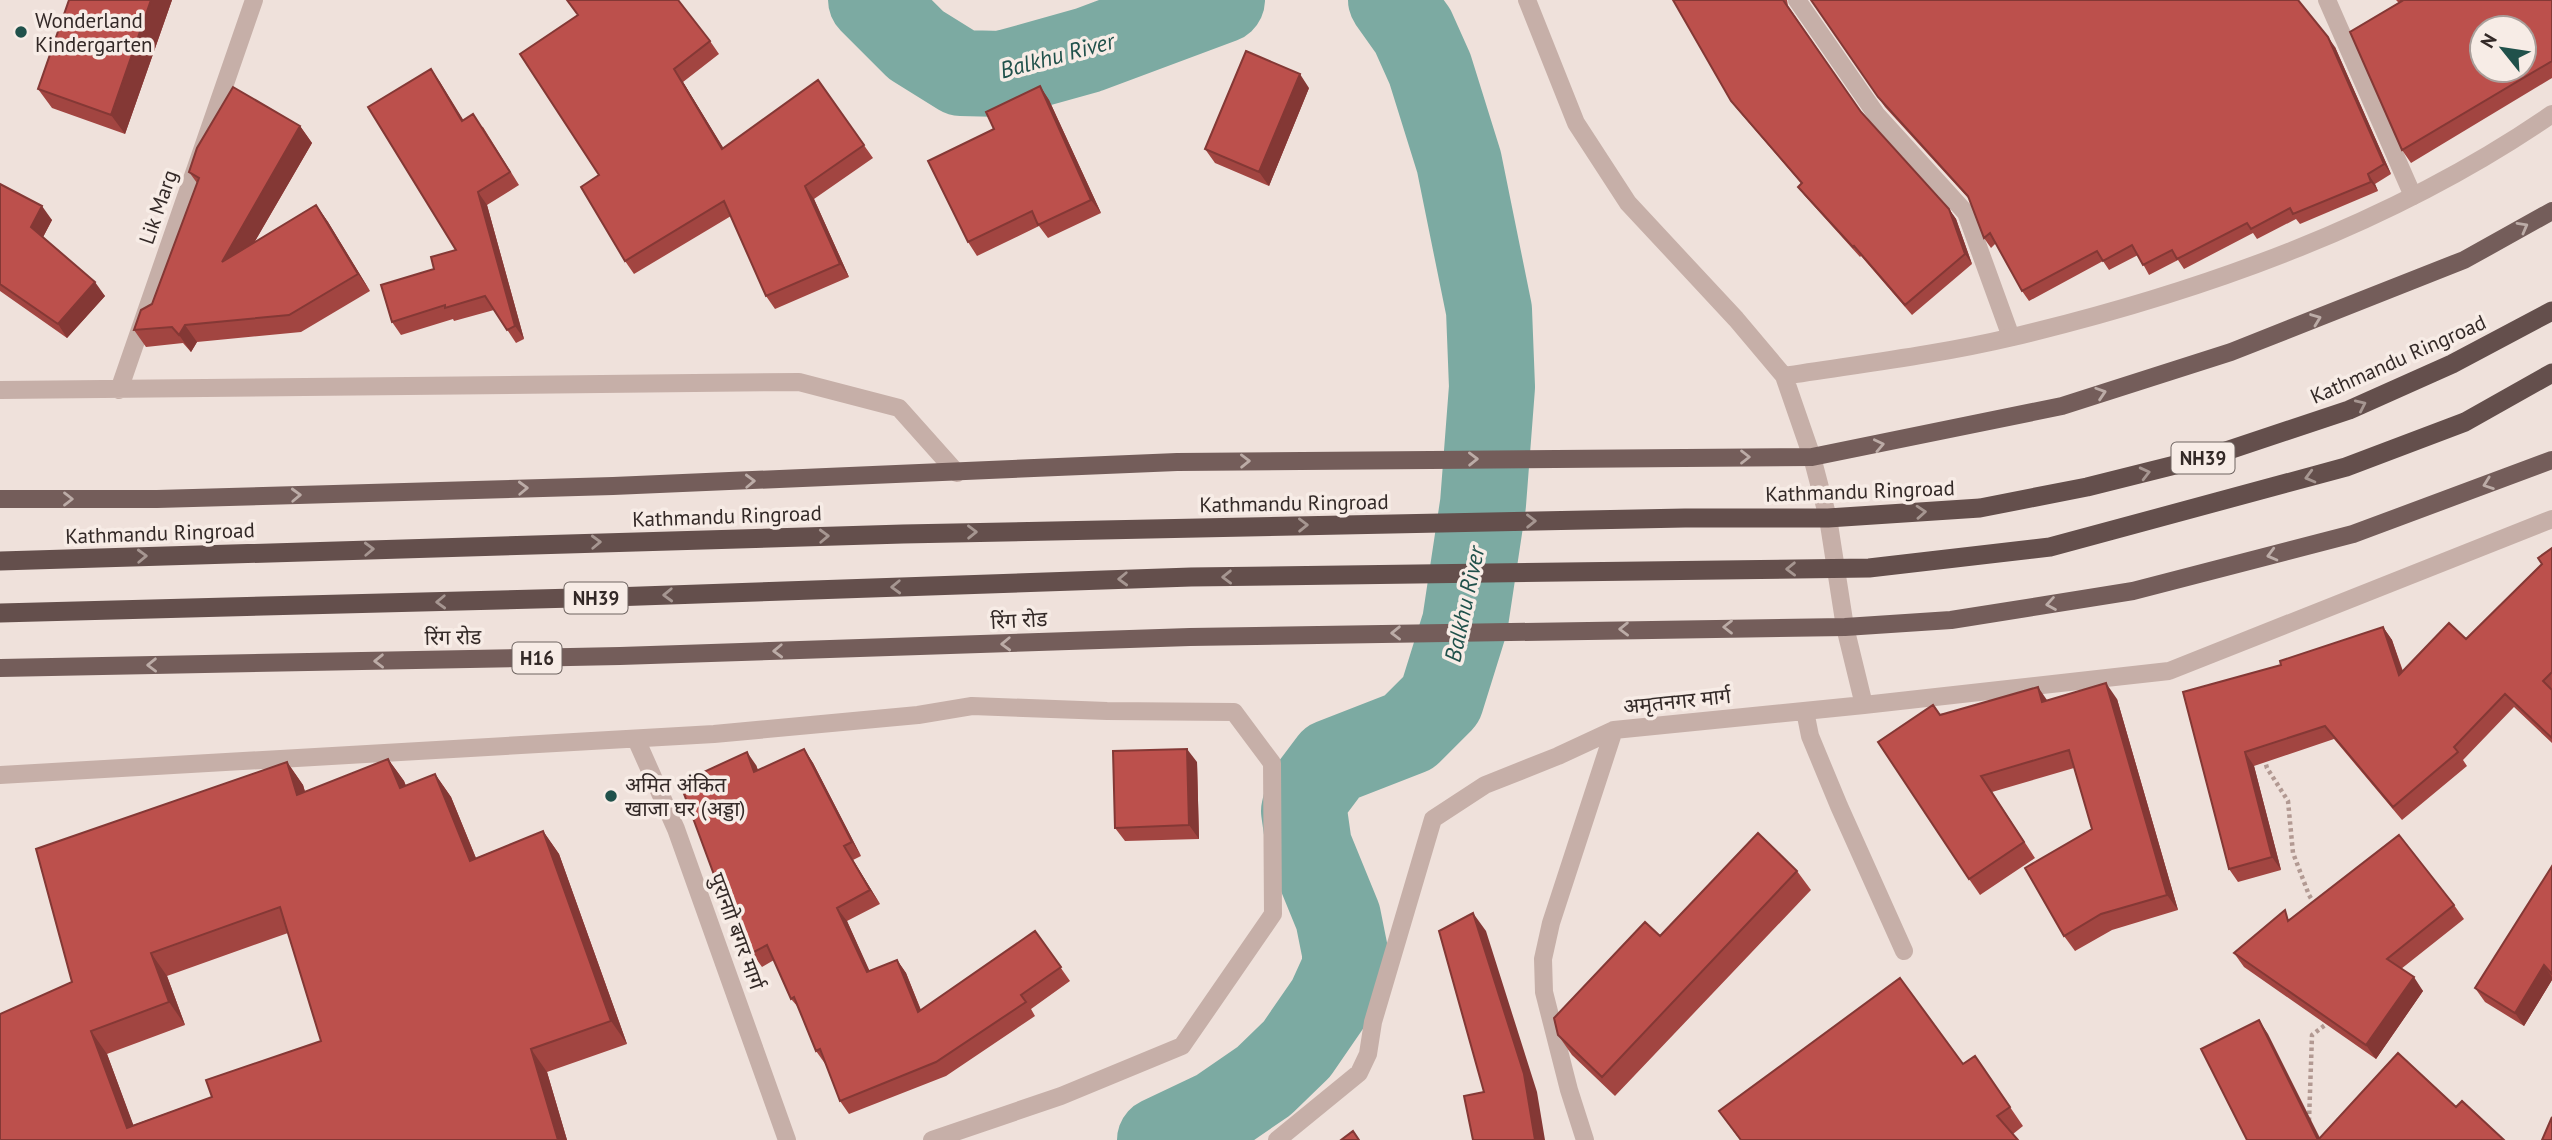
<svg xmlns="http://www.w3.org/2000/svg" width="2552" height="1140" font-family="'PT Sans','Noto Sans Devanagari',sans-serif">
	<style>
		.lines { fill: none; stroke-linecap: round; stroke-linejoin: round }
		.river { stroke: #7caaa2; stroke-width: 86 }
		.path { stroke: #b29992; stroke-width: 4.5; stroke-dasharray: 3.5 3.5; stroke-linecap: butt }
		.service { stroke: #c6afa8; stroke-width: 18 }
		.minor { stroke: #c6afa8; stroke-width: 18 }
		.primary { stroke: #745d5a; stroke-width: 18 }
		.trunk { stroke: #644f4c; stroke-width: 19 }
		.wall { fill: #a24541; fill-rule: evenodd }
		.shaded-wall { fill: #843835 }
		.building { fill: #bc504c; stroke: #843835; stroke-width: 2; fill-rule: evenodd }
		.oneway { stroke: #bcaca7 }
		.oneway2 { stroke: #a69691 }
		.poi-dot { fill: #20514b; stroke: #f7ece6; stroke-width: 2.5 }
		.labels { text-anchor: middle; dominant-baseline: central; stroke-width: 7; stroke-linejoin: round; paint-order: stroke }
		.shield { fill: #f7ece6; stroke: #6e6460; stroke-width: 2 }
		.shield-label { font-size: 19px; font-weight: bold; fill: #332927 }
		.poi-label { font-size: 21px; fill: #332927; stroke: #f7ece6; text-anchor: start }
		.street-label { font-size: 21px; fill: #332927; stroke: #f7ece6 }
		.water-label { font-size: 23px; font-style: italic; fill: #20514b; stroke: #f7ece6 }
	</style>
	<rect width="100%" height="100%" fill="#efe1db"/>
	<g class="lines">
		<path class="river" d="M871 0 916 45 961 73 1002 74 1088 50 1222 0
			M1160 1140 1219 1112 1264 1081 1297 1049 1330 1001 1345 968V952L1338 917 1309 846 1304 811 1308 794 1332 762 1409 732 1441 700 1465 623 1483 504 1492 387 1489 310 1459 162 1430 69 1413 31 1391 0"/>
		<path class="path" d="M2264 758 2267 768 2288 801 2293 853 2309 895 2315 905
			M2309 1121 2312 1035 2329 1022"/>
		<path class="service" d="M1797 0 1876 114 1966 213 2011 337
			M2327 0 2413 196"/>
		<path class="minor" d="M1527 0 1576 123 1628 203 1736 319 1784 376 1812 457 1828 518 1845 627 1864 705
			M1784 376C1860 364 1937 355 2013 337 2201 292 2391 225 2552 114
			M0 390 799 382 899 408 957 473
			M119 390 254 0
			M1805 711 1810 736 1839 806 1904 951
			M636 739 676 829 787 1140
			M0 775 714 734 918 715 972 706 1107 711 1234 712 1272 763 1273 914 1182 1046 1061 1096 932 1140
			M1277 1140 1359 1073 1368 1054 1373 1022 1433 819 1485 785 1558 756 1614 730
			M1585 1140 1569 1090 1544 992 1543 959 1551 923 1614 730 1864 705 2169 671 2552 519"/>
		<path class="primary" d="M0 499H157L613 486 1177 462 1812 457 2062 406 2231 352 2464 260 2552 211
			M0 668 620 656 1190 637 1845 627 1951 620 2133 591 2353 534 2552 460"/>
		<path class="trunk" d="M0 561 903 534 1685 518H1828L1980 508 2087 487 2211 456 2349 410 2452 364 2552 311
			M0 613 612 597 1191 577 1869 568 2050 547 2346 467 2465 422 2552 373"/>
	</g>
	<path class="wall" d="M69 0H172L125 134 52 108 38 89Z
		M567 0 710 41 719 54 683 82 723 148 818 80 873 158 814 199 849 277 775 309 766 296 731 216 634 274 625 261 599 175 578 15Z
		M1673 0H1787L1788 6 1861 112 1949 209 1956 219 1972 264 1912 315 1861 256 1860 257 1805 196 1798 187 1801 183 1738 110 1731 101Z
		M1811 0 2335 47 2391 174 2375 184 2378 191 2300 224 2296 219 2257 239 2253 233 2184 269 2178 260 2149 275 2138 255 2109 270 2103 261 2029 301 2022 291 1996 243 1991 248 1984 238 1969 199 1885 107Z
		M2396 0H2552V78L2411 163 2402 150 2399 3Z
		M431 69 463 121 483 127 519 185 487 205 524 339 516 343 494 310 454 321 453 319 401 335 392 322 456 250Z
		M1040 86 1049 100 1101 213 1048 238 1039 226 977 256 968 242 994 129Z
		M1309 88 1269 186 1215 163 1205 149Z
		M300 126 312 143 254 243 316 205 328 222 370 291 301 332 197 342 191 352 183 343 146 347 134 330 152 304 197 183 189 172Z
		M0 184 52 220 43 237 105 296 67 338 0 291Z
		M2552 548V743L2514 707 2463 760 2467 766 2402 820 2334 739 2254 766 2281 870 2238 882 2229 869 2183 692 2281 665 2383 627 2392 640 2403 671 2466 639 2542 564Z
		M2117 699 2178 910 2112 930 2075 951 2064 936 2092 829 2074 768 1992 792 2035 858 1980 895 1969 879 1940 714 2047 700Z
		M804 749 813 763 861 856 853 860 880 904 847 921 869 971 897 960 906 973 921 1010 1035 931 1070 981 1031 1009 1035 1016 946 1076 849 1114 840 1101 826 1065 816 1051 798 1007 791 999 774 960 762 967 752 953 737 911 733 913 723 899 756 765 758 770Z
		M388 759 404 781 406 786 435 774 451 797 476 858 543 831 559 854 627 1044 547 1072 567 1140H0L72 982 287 762 303 785 305 792ZM288 933 321 1041 212 1097 133 1125 107 1054 185 1025 167 976Z
		M1197 762 1199 839 1125 841 1115 828Z
		M2552 866V980L2524 1026 2485 1002 2475 988Z
		M1797 871 1811 890 1615 1096 1572 1055 1558 1035Z
		M2454 905 2464 919 2401 969 2423 991 2376 1059 2244 967 2234 953 2291 918Z
		M1975 1056 2023 1126 2013 1134 2018 1140H1740L1719 1111 1963 1064Z"/>
	<path class="shaded-wall" d="M151 0H172L125 134 111 115Z
		M2328 37 2335 47 2391 174 2384 164Z
		M431 69 440 82 472 134 462 121Z
		M674 69 683 82 732 162 722 149Z
		M1300 74 1309 88 1269 186 1259 172Z
		M1040 86 1049 100 1101 213 1091 200Z
		M300 126 312 143 233 279 222 262Z
		M2368 174 2375 184 2378 191 2371 182Z
		M805 186 814 199 849 277 840 264Z
		M478 192 487 205 524 339 515 326Z
		M316 205 328 222 370 291 358 274Z
		M42 206 52 220 41 241 31 227Z
		M1949 209 1956 219 1972 264 1965 254Z
		M95 282 105 296 67 338 58 324Z
		M185 325 197 342 191 352 179 335Z
		M2383 627 2392 640 2408 688 2399 675Z
		M2106 683 2117 699 2178 910 2167 895Z
		M2038 687 2049 703 2042 702Z
		M804 749 813 763 861 856 852 842Z
		M1187 749 1197 762 1199 839 1189 825Z
		M747 752 756 765 763 785 754 772Z
		M2245 752 2254 766 2281 870 2272 857Z
		M388 759 404 781 416 811 400 788Z
		M287 762 303 785 313 818 297 795Z
		M435 774 451 797 486 883 470 861Z
		M543 831 559 854 627 1044 611 1021Z
		M844 846 853 860 880 904 870 890Z
		M837 908 847 921 876 985 867 972Z
		M1473 913 1486 931 1537 1092 1545 1140H1535Z
		M151 953 167 976 185 1025 169 1002Z
		M897 960 906 973 927 1026 918 1012Z
		M2544 965 2552 977V980L2524 1026 2515 1013Z
		M2414 977 2423 991 2376 1059 2366 1045Z
		M2259 1020 2268 1034 2321 1140H2318Z
		M91 1031 107 1054 139 1140 127 1128Z
		M531 1049 547 1072 567 1140H558Z"/>
	<path class="building" d="M69 0H151L111 115 38 89Z
		M567 0H678L710 41 674 69 722 149 818 80 864 145 805 186 840 264 766 296 724 201 625 261 581 187 599 175 520 54 578 15Z
		M1673 0H1783L1861 112 1949 209 1965 254 1905 305 1854 246 1853 247 1798 187 1802 183 1731 101Z
		M1811 0H2298L2328 37 2384 164 2368 174 2371 182 2293 214 2290 208 2251 229 2247 223 2177 259 2172 250 2143 265 2132 245 2103 261 2097 251 2022 291 1990 233 1984 238 1968 196 1878 97Z
		M2401 0H2552V61L2402 150 2350 32 2402 1ZM2482 28H2524V70H2482Z
		M1246 51 1300 74 1259 172 1205 149Z
		M431 69 462 121 473 114 510 172 478 192 515 326 507 330 485 296 445 308V305L392 322 381 285 434 269 431 257 456 250 368 107Z
		M1040 86 1091 200 1038 225 1032 211 968 242 928 161 994 129 986 112Z
		M233 87 300 126 222 262 316 205 358 274 289 315 185 325 179 335 172 327 134 330 141 310 152 304 199 178 189 172 197 148Z
		M0 184 42 206 31 227 95 282 58 324 0 284Z
		M2552 548V672L2543 681 2552 690V738L2505 694 2454 747 2458 752 2393 807 2325 726 2245 752 2272 857 2229 869 2183 692 2281 665 2280 661 2383 627 2399 675 2449 623 2466 639 2542 564 2538 558Z
		M2106 683 2167 895 2101 914 2064 936 2025 868 2092 829 2069 750 1981 776 2024 842 1969 879 1878 742 1933 705 1940 715 2038 687 2042 702Z
		M804 749 852 842 844 846 870 890 837 908 867 972 897 960 918 1012 1035 931 1061 967 1021 995 1026 1002 936 1062 840 1101 820 1049 816 1051 794 997 791 999 767 945 752 953 732 896 723 899 680 783 747 752 754 772Z
		M1187 749 1189 825 1115 828 1113 751Z
		M388 759 400 788 435 774 470 861 543 831 611 1021 531 1049 558 1140H0V1014L72 982 36 849 287 762 297 795ZM280 907 321 1041 206 1080 212 1097 127 1128 91 1031 169 1002 151 953Z
		M1758 833 1797 871 1602 1077 1558 1035 1554 1018 1645 922 1660 936Z
		M2399 835 2454 905 2387 959 2414 977 2366 1045 2234 953 2285 910 2288 921Z
		M2552 866V974L2544 965 2515 1013 2475 988Z
		M1473 913 1524 1074 1535 1140H1473L1464 1096 1484 1092 1439 931Z
		M1900 978 1963 1064 1975 1056 2010 1107 1997 1116 2018 1140H1741L1719 1111Z
		M2259 1020 2318 1140H2247L2201 1049Z
		M2398 1053 2456 1107 2462 1101 2504 1140H2318Z
		M2552 1117V1140H2542Z
		M1353 1131 1359 1140H1341Z"/>
	<defs><path id="oneway-chevron" d="M-2-3.5L2.5 0L-2 3.5" fill="none" stroke-width="1.6" stroke-linecap="round" stroke-linejoin="round" transform="scale(1.75)"/></defs>
	<g class="oneway">
		<use href="#oneway-chevron" transform="translate(2523 227) rotate(-29)"/>
		<use href="#oneway-chevron" transform="translate(2316 319) rotate(-21)"/>
		<use href="#oneway-chevron" transform="translate(2101 393) rotate(-18)"/>
		<use href="#oneway-chevron" transform="translate(1879 445) rotate(-12)"/>
		<use href="#oneway-chevron" transform="translate(1745 457)"/>
		<use href="#oneway-chevron" transform="translate(1473 459) rotate(-1)"/>
		<use href="#oneway-chevron" transform="translate(1245 461) rotate(-1)"/>
		<use href="#oneway-chevron" transform="translate(750 481) rotate(-2)"/>
		<use href="#oneway-chevron" transform="translate(2488 484) rotate(160)"/>
		<use href="#oneway-chevron" transform="translate(523 488) rotate(-2)"/>
		<use href="#oneway-chevron" transform="translate(296 495) rotate(-2)"/>
		<use href="#oneway-chevron" transform="translate(68 499)"/>
		<use href="#oneway-chevron" transform="translate(2272 555) rotate(165)"/>
		<use href="#oneway-chevron" transform="translate(2051 604) rotate(171)"/>
		<use href="#oneway-chevron" transform="translate(1728 627) rotate(180)"/>
		<use href="#oneway-chevron" transform="translate(1624 629) rotate(179)"/>
		<use href="#oneway-chevron" transform="translate(1396 633) rotate(179)"/>
		<use href="#oneway-chevron" transform="translate(1006 644) rotate(178)"/>
		<use href="#oneway-chevron" transform="translate(778 651) rotate(178)"/>
		<use href="#oneway-chevron" transform="translate(379 661) rotate(179)"/>
		<use href="#oneway-chevron" transform="translate(152 665) rotate(179)"/>
	</g>
	<g class="oneway2">
		<use href="#oneway-chevron" transform="translate(2361 405) rotate(-25)"/>
		<use href="#oneway-chevron" transform="translate(2145 473) rotate(-14)"/>
		<use href="#oneway-chevron" transform="translate(2310 477) rotate(165)"/>
		<use href="#oneway-chevron" transform="translate(1921 512) rotate(-4)"/>
		<use href="#oneway-chevron" transform="translate(1531 521) rotate(-1)"/>
		<use href="#oneway-chevron" transform="translate(1303 525) rotate(-1)"/>
		<use href="#oneway-chevron" transform="translate(972 532) rotate(-1)"/>
		<use href="#oneway-chevron" transform="translate(824 536) rotate(-2)"/>
		<use href="#oneway-chevron" transform="translate(596 542) rotate(-2)"/>
		<use href="#oneway-chevron" transform="translate(369 549) rotate(-2)"/>
		<use href="#oneway-chevron" transform="translate(142 556) rotate(-2)"/>
		<use href="#oneway-chevron" transform="translate(1791 569) rotate(179)"/>
		<use href="#oneway-chevron" transform="translate(1227 577) rotate(179)"/>
		<use href="#oneway-chevron" transform="translate(1123 579) rotate(178)"/>
		<use href="#oneway-chevron" transform="translate(896 587) rotate(178)"/>
		<use href="#oneway-chevron" transform="translate(668 595) rotate(178)"/>
		<use href="#oneway-chevron" transform="translate(441 602) rotate(178)"/>
	</g>
	<g class="poi-dot">
		<circle cx="21" cy="32" r="7"/>
		<circle cx="611" cy="796" r="7"/>
	</g>
	<g class="labels">
		<g class="shield">
			<rect x="2171.5" y="442.5" width="63" height="31" rx="5"/>
			<rect x="564.5" y="582.5" width="63" height="31" rx="5"/>
			<rect x="512.5" y="642.5" width="49" height="31" rx="5"/>
		</g>
		<g class="shield-label">
			<text x="2203" y="458">NH39</text>
			<text x="596" y="598">NH39</text>
			<text x="537" y="658">H16</text>
		</g>
		<g class="poi-label">
			<text x="35" y="20">Wonderland<tspan x="35" dy="24">Kindergarten</tspan></text>
			<text x="625" y="784">अमित अंकित<tspan x="625" dy="24">खाजा घर (अड्डा)</tspan></text>
		</g>
		<g class="street-label">
			<text transform="translate(158 207) rotate(-71)">Lik Marg</text>
			<text transform="translate(2398 359) rotate(-24)">Kathmandu Ringroad</text>
			<text transform="translate(1860 491) rotate(-2)">Kathmandu Ringroad</text>
			<text transform="translate(1294 503) rotate(-1)">Kathmandu Ringroad</text>
			<text transform="translate(727 516) rotate(-2)">Kathmandu Ringroad</text>
			<text transform="translate(160 533) rotate(-2)">Kathmandu Ringroad</text>
			<text transform="translate(1019 620) rotate(-3)">रिंग रोड</text>
			<text transform="translate(453 637) rotate(-1)">रिंग रोड</text>
			<text transform="translate(1677 701) rotate(-6)">अमृतनगर मार्ग</text>
			<text transform="translate(737 931) rotate(70)">पुरानाो बगर मार्ग</text>
		</g>
		<g class="water-label">
			<text transform="translate(1057 55) rotate(-15)">Balkhu River</text>
			<text transform="translate(1464 604) rotate(-78)">Balkhu River</text>
		</g>
	</g>
	<g transform="translate(2503 49) rotate(300)"><circle r="33" fill="#f7ece6" stroke="#a99e9a" stroke-width="2"/>
	<path d="M0-5L12 26L0 18L-12 26Z" fill="#20514b"/>
	<text y="-10" font-size="19" font-weight="bold" text-anchor="middle" fill="#332927">N</text>
	</g>
</svg>
